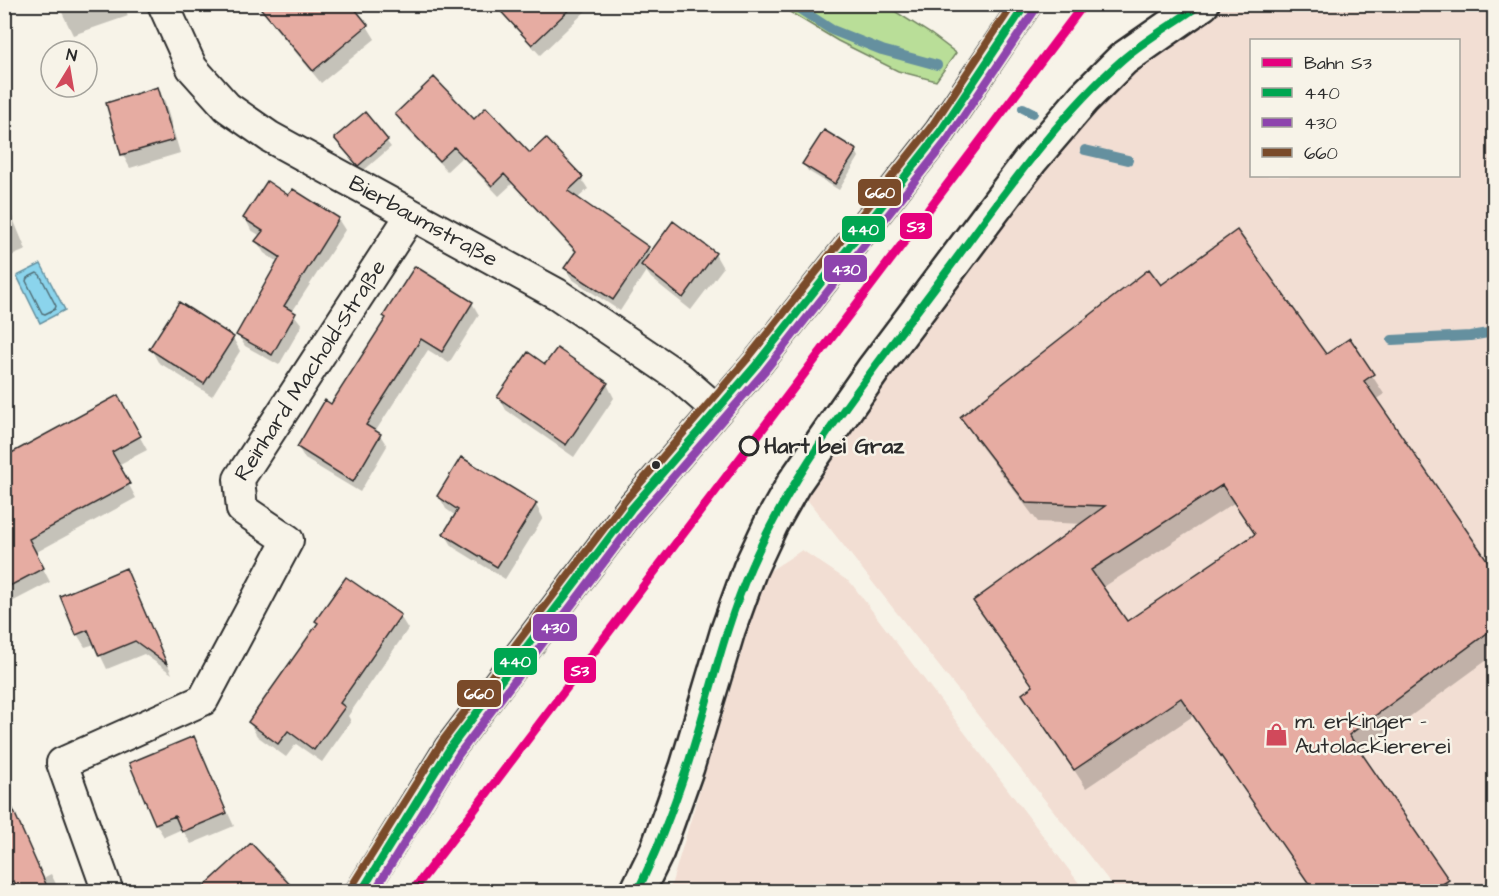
<svg xmlns="http://www.w3.org/2000/svg" width="1499" height="896" font-family="'Architects Daughter',sans-serif">
	<style>
		.built { fill: #f2ded3; fill-rule: evenodd }
		.green { fill: #b9de98; stroke: #728462; stroke-width: 1.5 }
		.water { fill: #8bd4ec; stroke: #65909f; stroke-width: 1.5 }
		.shadow { fill: #0003; fill-rule: evenodd }
		.lines { fill: none; stroke-linecap: round; stroke-linejoin: round }
		.shore { stroke: #516f78; stroke-width: 1.5 }
		.stream { stroke: #65909f; stroke-width: 10 }
		.building { fill: #e6aca2; stroke: #2b2b2b; stroke-width: 1.5; fill-rule: evenodd }
		.street-casing { stroke: #2b2b2b; stroke-width: 34 }
		.secondary-casing { stroke: #2b2b2b; stroke-width: 38 }
		.street { stroke: #f7f3e8; stroke-width: 30 }
		.secondary { stroke: #f7f3e8; stroke-width: 33 }
		.bus-1-casing { stroke: #f7f3e8; stroke-width: 12 }
		.bus-2-casing { stroke: #f7f3e8; stroke-width: 12 }
		.bus-3-casing { stroke: #f7f3e8; stroke-width: 12 }
		.bus-1 { stroke: #00a651; stroke-width: 8 }
		.bus-2 { stroke: #8e44ad; stroke-width: 8 }
		.bus-3 { stroke: #7a4b2a; stroke-width: 8 }
		.rail-1-casing { stroke: #f7f3e8; stroke-width: 14 }
		.rail-1 { stroke: #e6007e; stroke-width: 9 }
		.stop-dot { fill: #f7f3e8; stroke: #2b2b2b; stroke-width: 3 }
		.bus-dot { fill: #2b2b2b; stroke: #f7f3e8; stroke-width: 2 }
		.labels { text-anchor: middle; dominant-baseline: central; stroke-width: 5; stroke-linejoin: round; paint-order: stroke }
		.street-label { font-size: 22px; fill: #2b2b2b; stroke: #f7f3e8 }
		.stop-label { font-size: 22px; font-weight: bold; fill: #2b2b2b; stroke: #f7f3e8; text-anchor: start }
		.poi-label { font-size: 22px; fill: #2b2b2b; stroke: #f7f3e8; text-anchor: start }
		.line-badge { stroke: #f7f3e8; stroke-width: 2 }
		.badge-label { font-size: 16px; text-anchor: middle; font-weight: bold; fill: #fff }
	</style>
	<rect width="100%" height="100%" fill="#f7f3e8"/>
	<filter id="ink" filterUnits="userSpaceOnUse"><feTurbulence type="fractalNoise" baseFrequency=".0167" numOctaves="2"/><feDisplacementMap in="SourceGraphic" scale="12" xChannelSelector="R" yChannelSelector="G"/><feConvolveMatrix kernelMatrix="1 2 1 2 8 2 1 2 1" color-interpolation-filters="sRGB"/></filter>
	<g filter="url(#ink)">
		<path class="built" d="M1203 4 1494 5V891H1117L794 483 1030 161ZM1252 40H1458V176H1252Z
			M802 550 851 583 1085 891 669 892 765 574Z"/>
		<path class="green" d="M778 5H885L931 34 956 53 936 81 898 71 838 41Z"/>
		<path class="water" d="M41 264 65 310 40 323 17 276Z"/>
		<path class="shadow" d="M58 4H124L128 16 73 35Z
			M349 4 367 26 375 39 321 83 273 25 266 12Z
			M494 4H593L540 55Z
			M1462 4H1483L1466 13Z
			M158 88 165 102 180 153 130 168 123 155 107 104Z
			M397 114 474 121 530 155 581 178 588 189 577 199 648 248 651 254 673 223 715 254 723 268 691 310 651 278 646 271 620 311 572 279 565 268 576 253 512 184 499 196 462 157 447 171 403 125Z
			M365 115 391 147 363 171 340 144Z
			M856 151 859 157 839 190 808 171 804 164Z
			M4 197 26 250 4 259Z
			M289 197 338 219 345 230 292 312 302 325 279 365 245 346 238 335 279 263 264 253 257 242 261 236 251 230 245 218Z
			M415 268 472 303 479 315 449 363 428 350 375 432 380 435 387 446 360 492 305 459 298 447 332 406 387 320 385 316Z
			M1161 287 1326 356 1349 340 1384 394 1375 400 1494 573V655L1360 753 1454 892H1314L1193 716 1086 788 1024 694 1034 687 986 621 975 602 1084 524 1038 522 973 436 962 417ZM1234 503 1256 535 1127 623 1102 588Z
			M233 338 240 351 212 396 158 362 151 349Z
			M546 366 607 384 614 398 574 457 506 410 499 397Z
			M125 410 147 450 118 465 136 498 35 553 50 582 4 606V491Z
			M439 496 536 505 543 518 505 579 453 547 445 534 456 516 446 509Z
			M126 570 133 583 172 674 144 654 107 669 95 644 85 647 77 634Z
			M400 616 408 629 348 716 351 721 322 762 296 744 286 757 257 736 249 722Z
			M1494 704V726L1485 710Z
			M193 738 234 826 191 844 182 829 164 837 156 824 131 764Z
			M17 820 43 878 51 874 60 892H4V825Z
			M251 845 293 892H201Z"/>
		<g class="lines">
			<path class="shore" d="M37 273 40 275 56 306 55 309 45 314 42 313 26 281 27 278Z"/>
			<path class="stream" d="M792 4 832 30 882 50 937 65
				M1023 108 1033 113
				M1085 150 1128 160
				M1392 340 1470 336 1494 332"/>
		</g>
		<path class="building" d="M257 4H351L368 25 313 71Z
			M494 4H575L532 45Z
			M434 77 474 119 486 107 530 153 546 138 583 177 568 191 649 247 613 300 564 268 576 251 504 174 492 186 454 147 439 161 395 114Z
			M158 87 174 140 121 155 106 103Z
			M365 112 388 140 358 166 334 138Z
			M824 130 857 150 835 184 802 164Z
			M267 181 288 195 293 189 339 218 284 306 296 313 272 355 236 335 280 257 255 241 263 231 243 218Z
			M673 221 716 253 683 298 641 265Z
			M1237 230 1326 354 1350 338 1374 374 1364 381 1494 570V628L1349 735 1449 880 1432 891H1314L1181 698 1074 770 1022 694 1033 686 973 601 1105 506 1026 503 960 417 1149 269 1161 285ZM1222 485 1255 534 1127 621 1091 570Z
			M415 266 473 302 442 352 421 339 366 425 381 434 353 482 297 447 325 400 331 404 386 318 383 316Z
			M179 302 234 337 204 384 149 349Z
			M557 348 608 383 566 445 497 397 528 352 545 364Z
			M118 395 141 436 112 452 130 484 29 539 44 568 4 589V457Z
			M461 457 537 503 497 567 443 534 458 510 437 496Z
			M126 568 167 664 135 641 99 656 88 630 76 635 60 596Z
			M346 577 401 615 340 703 345 707 314 750 288 731 278 744 248 722 318 623 315 621Z
			M194 736 227 813 182 832 175 816 155 824 129 763Z
			M4 789 49 891H19L14 881 4 885Z
			M251 843 296 891H199Z"/>
		<g class="lines">
			<defs>
				<g id="street">
					<path id="s1" d="M163 4 192 68 227 107 270 137 557 294 678 376 716 409"/>
					<path id="s2" d="M108 892 62 763 203 700 288 540 242 509 239 479 411 215"/>
					<path d="M361 892 450 748 631 509 756 365 940 132 1026 4"/>
				</g>
				<path id="secondary" d="M637 892 657 851 687 767 728 630 750 569 771 524 794 483 873 370 1030 161 1084 98 1123 59 1202 4"/>
			</defs>
			<use href="#street" class="street-casing"/>
			<use href="#secondary" class="secondary-casing"/>
			<use href="#street" class="street"/>
			<use href="#secondary" class="secondary"/>
			<defs>
				<path id="bus-1" d="M361 892 450 748 631 509 756 365 940 132 1026 4
					M637 892C657 851 673 809 687 767 709 700 723 631 751 567 797 461 878 364 947 271 1000 200 1055 119 1122 60 1146 39 1175 23 1201 4"/>
				<path id="bus-2" d="M374 892 459 754 639 516 764 372 948 139 1035 10"/>
				<path id="bus-3" d="M352 886 442 742 623 503 748 358 932 126 1013 4"/>
			</defs>
			<use href="#bus-1" class="bus-1-casing"/>
			<use href="#bus-2" class="bus-2-casing"/>
			<use href="#bus-3" class="bus-3-casing"/>
			<use href="#bus-1" class="bus-1"/>
			<use href="#bus-2" class="bus-2"/>
			<use href="#bus-3" class="bus-3"/>
			<defs>
				<path id="rail-1" d="M412 892 1084 4"/>
			</defs>
			<use href="#rail-1" class="rail-1-casing"/>
			<use href="#rail-1" class="rail-1"/>
		</g>
	</g>
	<defs>
		<symbol id="shop-bare" viewBox="-9 -9 18 18"><path d="M-5-2.5h2.3a2.7 3.5 0 0 1 5.4 0H5L5.5 6h-11ZM-1.5-2.5h3a1.5 2.3 0 0 0-3 0Z" fill="#d1495b" stroke="#f7f3e8" stroke-width="2.5" paint-order="stroke"/></symbol>
	</defs>
	<g fill-rule="evenodd">
		<use href="#shop-bare" x="1260" y="718" width="33" height="33"/>
	</g>
	<circle class="stop-dot" cx="749" cy="446" r="9"/>
	<circle class="bus-dot" cx="656" cy="465" r="5"/>
	<g class="labels">
		<g class="street-label">
			<text stroke="none"><textPath href="#s1" startOffset="350">Bierbaumstraße</textPath></text>
			<text stroke="none"><textPath href="#s2" startOffset="688">Reinhard Machold-Straße</textPath></text>
		</g>
		<g class="stop-label">
			<text x="764" y="446">Hart bei Graz</text>
		</g>
		<g class="poi-label">
			<text x="1295" y="721">m. erkinger -<tspan x="1295" dy="25">Autolackiererei</tspan></text>
		</g>
	</g>
	<g class="line-badge">
		<rect x="857" y="178" width="45" height="29" rx="6" fill="#7a4b2a"/>
		<rect x="899" y="212" width="34" height="28" rx="6" fill="#e6007e"/>
		<rect x="841" y="215" width="45" height="28" rx="6" fill="#00a651"/>
		<rect x="823" y="254" width="45" height="29" rx="6" fill="#8e44ad"/>
		<rect x="532" y="613" width="46" height="29" rx="6" fill="#8e44ad"/>
		<rect x="493" y="647" width="45" height="29" rx="6" fill="#00a651"/>
		<rect x="563" y="656" width="34" height="28" rx="6" fill="#e6007e"/>
		<rect x="456" y="679" width="46" height="29" rx="6" fill="#7a4b2a"/>
	</g>
	<g class="badge-label">
		<text x="880" y="198">660</text>
		<text x="916" y="232">S3</text>
		<text x="863" y="235">440</text>
		<text x="846" y="275">430</text>
		<text x="555" y="633">430</text>
		<text x="515" y="667">440</text>
		<text x="580" y="676">S3</text>
		<text x="479" y="699">660</text>
	</g>
	<rect width="1499" height="896" fill="none" stroke="#f7f3e8" stroke-width="24"/>
	<rect x="12" y="12" width="1475" height="872" fill="none" stroke="#2b2b2b" stroke-width="2" filter="url(#ink)"/>
	<rect x="1250" y="39" width="210" height="138" fill="#f7f3e8" stroke="#a5a39c" stroke-width="1.5"/>
	<rect x="1262" y="58" width="30" height="9" fill="#e6007e" stroke="#a5a39c" stroke-width="1.5"/>
	<text x="1304" y="69" font-size="18" fill="#2b2b2b">Bahn S3</text>
	<rect x="1262" y="88" width="30" height="9" fill="#00a651" stroke="#a5a39c" stroke-width="1.5"/>
	<text x="1304" y="99" font-size="18" fill="#2b2b2b">440</text>
	<rect x="1262" y="118" width="30" height="9" fill="#8e44ad" stroke="#a5a39c" stroke-width="1.5"/>
	<text x="1304" y="129" font-size="18" fill="#2b2b2b">430</text>
	<rect x="1262" y="148" width="30" height="9" fill="#7a4b2a" stroke="#a5a39c" stroke-width="1.5"/>
	<text x="1304" y="159" font-size="18" fill="#2b2b2b">660</text>
	<g transform="translate(69 69) rotate(11)"><circle r="28" fill="#f7f3e8" stroke="#a5a39c" stroke-width="1.5"/>
	<path d="M0-4.5L10 22L0 15L-10 22Z" fill="#d1495b"/>
	<text y="-9" font-size="16" font-weight="bold" text-anchor="middle" fill="#2b2b2b">N</text>
	</g>
</svg>
